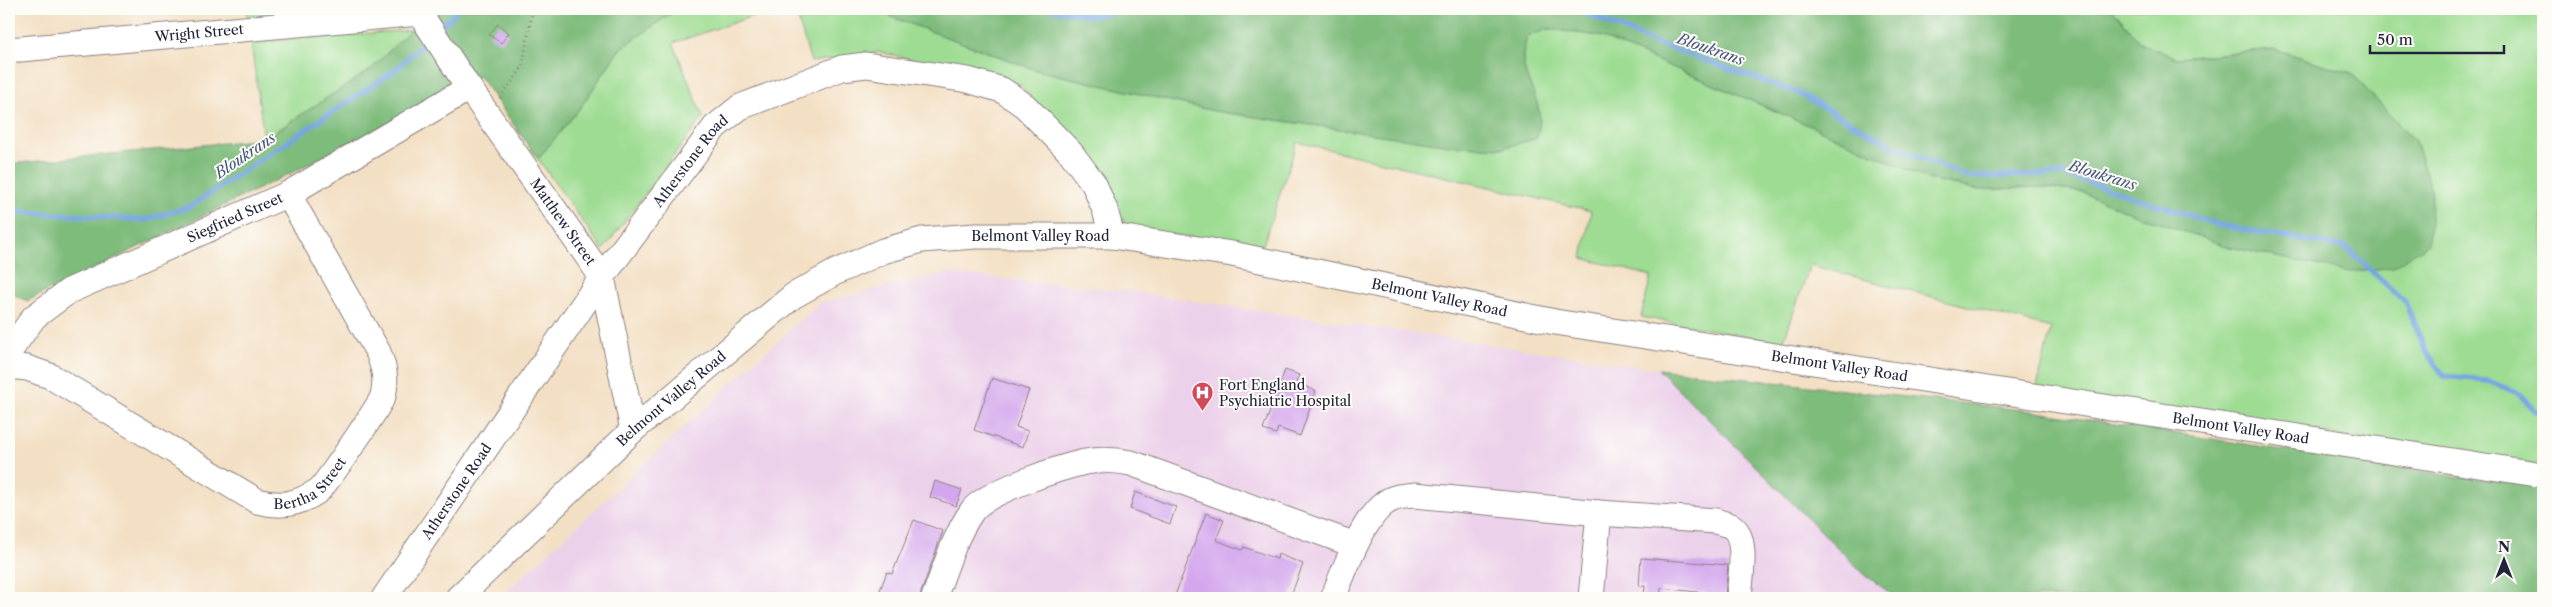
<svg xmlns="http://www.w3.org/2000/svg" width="2552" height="607" font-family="'Libre Caslon Text',serif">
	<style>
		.built { fill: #ecd1ea }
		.green { fill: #9ddc92; stroke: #607f66 }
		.forest { fill: #7ebc7c; stroke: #506f5c }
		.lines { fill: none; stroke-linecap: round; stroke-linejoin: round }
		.stream { stroke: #76a6e0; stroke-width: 5.5 }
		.building { fill: #d3a6ed }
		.minor-casing { stroke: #8a807f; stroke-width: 27 }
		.path { stroke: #8a807f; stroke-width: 3; stroke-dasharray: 1 4; stroke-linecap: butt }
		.minor { stroke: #fff; stroke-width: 25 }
		.labels { text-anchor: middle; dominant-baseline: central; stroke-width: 4; stroke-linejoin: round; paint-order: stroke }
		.street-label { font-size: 14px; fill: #22223b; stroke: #fdfcf7 }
		.poi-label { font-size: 14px; fill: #22223b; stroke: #fdfcf7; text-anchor: start }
		.water-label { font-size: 15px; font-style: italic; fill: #44577d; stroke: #fdfcf7 }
	</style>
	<rect width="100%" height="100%" fill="#fdfcf7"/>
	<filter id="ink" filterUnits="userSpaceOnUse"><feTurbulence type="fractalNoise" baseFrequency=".02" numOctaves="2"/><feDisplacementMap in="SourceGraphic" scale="10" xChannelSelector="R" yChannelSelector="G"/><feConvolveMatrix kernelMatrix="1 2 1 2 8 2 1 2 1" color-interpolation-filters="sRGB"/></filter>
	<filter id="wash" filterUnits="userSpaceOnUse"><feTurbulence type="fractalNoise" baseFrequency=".0096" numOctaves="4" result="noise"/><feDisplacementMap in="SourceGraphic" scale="20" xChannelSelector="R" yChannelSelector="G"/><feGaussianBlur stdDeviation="1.12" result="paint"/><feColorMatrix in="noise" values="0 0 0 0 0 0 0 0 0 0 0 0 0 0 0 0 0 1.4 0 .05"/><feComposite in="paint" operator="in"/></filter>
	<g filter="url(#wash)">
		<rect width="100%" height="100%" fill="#f3dfc3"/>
		<path class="built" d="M945 273 1132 292 1658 369 1751 455 1864 574 1897 598H499L819 303Z"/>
		<path class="green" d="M246 9H384L248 20Z
			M677 9H774L673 43 703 117 603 250 538 159 580 108 619 50Z
			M795 9H870L1036 70 1214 111 1458 146 1504 148 1532 90C1523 67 1519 60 1528 35L1549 29 1599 36 1813 127 1928 179 1979 190 2038 187 2082 192 2133 214 2432 194 2415 141 2351 73 2274 49 2177 58 2142 44 2112 9H2543V466L2036 391 2051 328 1810 265 1783 343 1641 317 1651 276 1582 258 1591 211 1297 142 1263 245 1128 230 1103 179 1019 84 880 52 811 62Z
			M410 30 370 70 264 139 251 43Z"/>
		<path class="forest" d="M431 9H677L619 50 580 108 538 159 479 76 291 173 27 301 9 292V164L264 139 370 70Z
			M870 9H2112L2142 44 2177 58 2274 49 2351 73 2415 141 2432 194 2428 244 2393 267 2349 272 2229 247 2133 214 2082 192 2038 187 1979 190 1928 179 1813 127 1599 36 1549 29 1528 36C1513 72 1537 84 1540 119 1540 125 1538 132 1537 138L1504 148 1458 146 1214 111 1036 70Z
			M1658 369 2031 411 2451 476 2543 485V598H1897L1864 574Z"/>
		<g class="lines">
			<path class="stream" d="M1051 9 1094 16 1125 9
				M1575 9 1658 44 1798 93 1893 146 1968 177 2063 174 2219 225 2347 248 2405 302 2426 351 2444 376 2486 380 2519 394 2543 418
				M438 29 454 14 456 9
				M9 211 146 220 191 206 394 71 428 39"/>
		</g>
		<g id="blocks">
			<path class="building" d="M498 24 509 33 501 43 489 35Z
				M1285 370 1299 375 1296 383 1316 391 1300 436 1278 428 1276 434 1263 430Z
				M992 378 1029 390 1016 427 1028 431 1023 447 974 430Z
				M935 481 962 490 956 506 930 497Z
				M1135 492 1176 507 1170 524 1130 509Z
				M1206 513 1224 520 1216 540 1242 550 1244 547 1277 559 1278 554 1303 564 1290 598H1174Z
				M914 520 943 531 919 598H877L887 572 892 574Z
				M1641 558 1728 565 1725 595 1661 588 1660 598H1644L1645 586H1639Z"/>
		</g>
	</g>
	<g filter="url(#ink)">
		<use href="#blocks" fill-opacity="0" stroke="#8a807f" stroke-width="1"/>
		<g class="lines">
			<defs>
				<g id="minor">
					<path id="s1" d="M417 9 469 88 602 277 633 430"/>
					<path id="s2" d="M9 50 420 13"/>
					<path id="s3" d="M9 352 34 317 69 291 288 194 469 88"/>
					<path id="s4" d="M9 366 27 368 50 376 257 501C280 507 297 505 318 491 325 486 380 405 383 396 387 380 384 367 378 352L288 194"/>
					<path id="s5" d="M384 598 602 277 715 127 740 107 842 68 866 65 968 80 1002 90 1025 106 1071 153 1094 184 1105 210 1112 236"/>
					<path id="s6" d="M458 598 633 430 793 296 836 272 883 251 922 240 975 236H1112L1232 254 1555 322 2543 475"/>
					<path d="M934 598C945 569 954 537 972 511 985 492 1062 467 1085 462 1101 459 1116 460 1131 463L1355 545"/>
					<path d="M1333 598C1344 571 1362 520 1385 503 1394 496 1405 496 1415 495L1599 513 1716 521C1720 523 1727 524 1731 526 1749 537 1740 580 1739 598"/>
					<path d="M1591 598 1599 513"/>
				</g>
			</defs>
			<use href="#minor" class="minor-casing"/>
			<path class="path" d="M500 98 522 68 533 9"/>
			<use href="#minor" class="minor"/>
		</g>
	</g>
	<defs>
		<symbol id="hospital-pin" viewBox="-11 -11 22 30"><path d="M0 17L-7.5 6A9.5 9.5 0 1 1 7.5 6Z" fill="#d1495b" stroke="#fdfcf7"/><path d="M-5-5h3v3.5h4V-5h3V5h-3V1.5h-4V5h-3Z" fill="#fff"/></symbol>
	</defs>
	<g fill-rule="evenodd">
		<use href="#hospital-pin" x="1190" y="380" width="25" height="34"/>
	</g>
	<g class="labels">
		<g class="street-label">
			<text stroke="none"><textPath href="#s2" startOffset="191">Wright Street</textPath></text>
			<text stroke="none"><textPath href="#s5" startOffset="534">Atherstone Road</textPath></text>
			<text stroke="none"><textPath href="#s3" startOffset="268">Siegfried Street</textPath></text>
			<text stroke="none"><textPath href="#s1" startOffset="258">Matthew Street</textPath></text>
			<text stroke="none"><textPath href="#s6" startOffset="711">Belmont Valley Road</textPath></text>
			<text stroke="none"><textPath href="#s6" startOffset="1116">Belmont Valley Road</textPath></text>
			<text stroke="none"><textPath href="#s6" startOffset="1522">Belmont Valley Road</textPath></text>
			<text stroke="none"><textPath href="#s6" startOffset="292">Belmont Valley Road</textPath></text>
			<text stroke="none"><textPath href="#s6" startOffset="1928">Belmont Valley Road</textPath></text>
			<text stroke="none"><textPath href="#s4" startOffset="345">Bertha Street</textPath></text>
			<text stroke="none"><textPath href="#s5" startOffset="129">Atherstone Road</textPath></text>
		</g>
		<g class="poi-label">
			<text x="1219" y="385">Fort England<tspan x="1219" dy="16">Psychiatric Hospital</tspan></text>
		</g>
		<g class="water-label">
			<text transform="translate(1711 49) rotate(19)">Bloukrans</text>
			<text transform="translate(245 155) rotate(-34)">Bloukrans</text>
			<text transform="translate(2103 175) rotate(17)">Bloukrans</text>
		</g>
	</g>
	<rect width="2552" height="607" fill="none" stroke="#fdfcf7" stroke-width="30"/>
	<g transform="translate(2504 560)" stroke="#fdfcf7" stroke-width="4" paint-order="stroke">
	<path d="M0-4L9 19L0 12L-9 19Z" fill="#22223b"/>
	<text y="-8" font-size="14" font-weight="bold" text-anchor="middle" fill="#22223b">N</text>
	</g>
	<path d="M2370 45v8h134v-8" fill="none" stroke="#22223b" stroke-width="2.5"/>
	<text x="2377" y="45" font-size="15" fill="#22223b" stroke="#fdfcf7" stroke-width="4" paint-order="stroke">50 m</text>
</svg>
